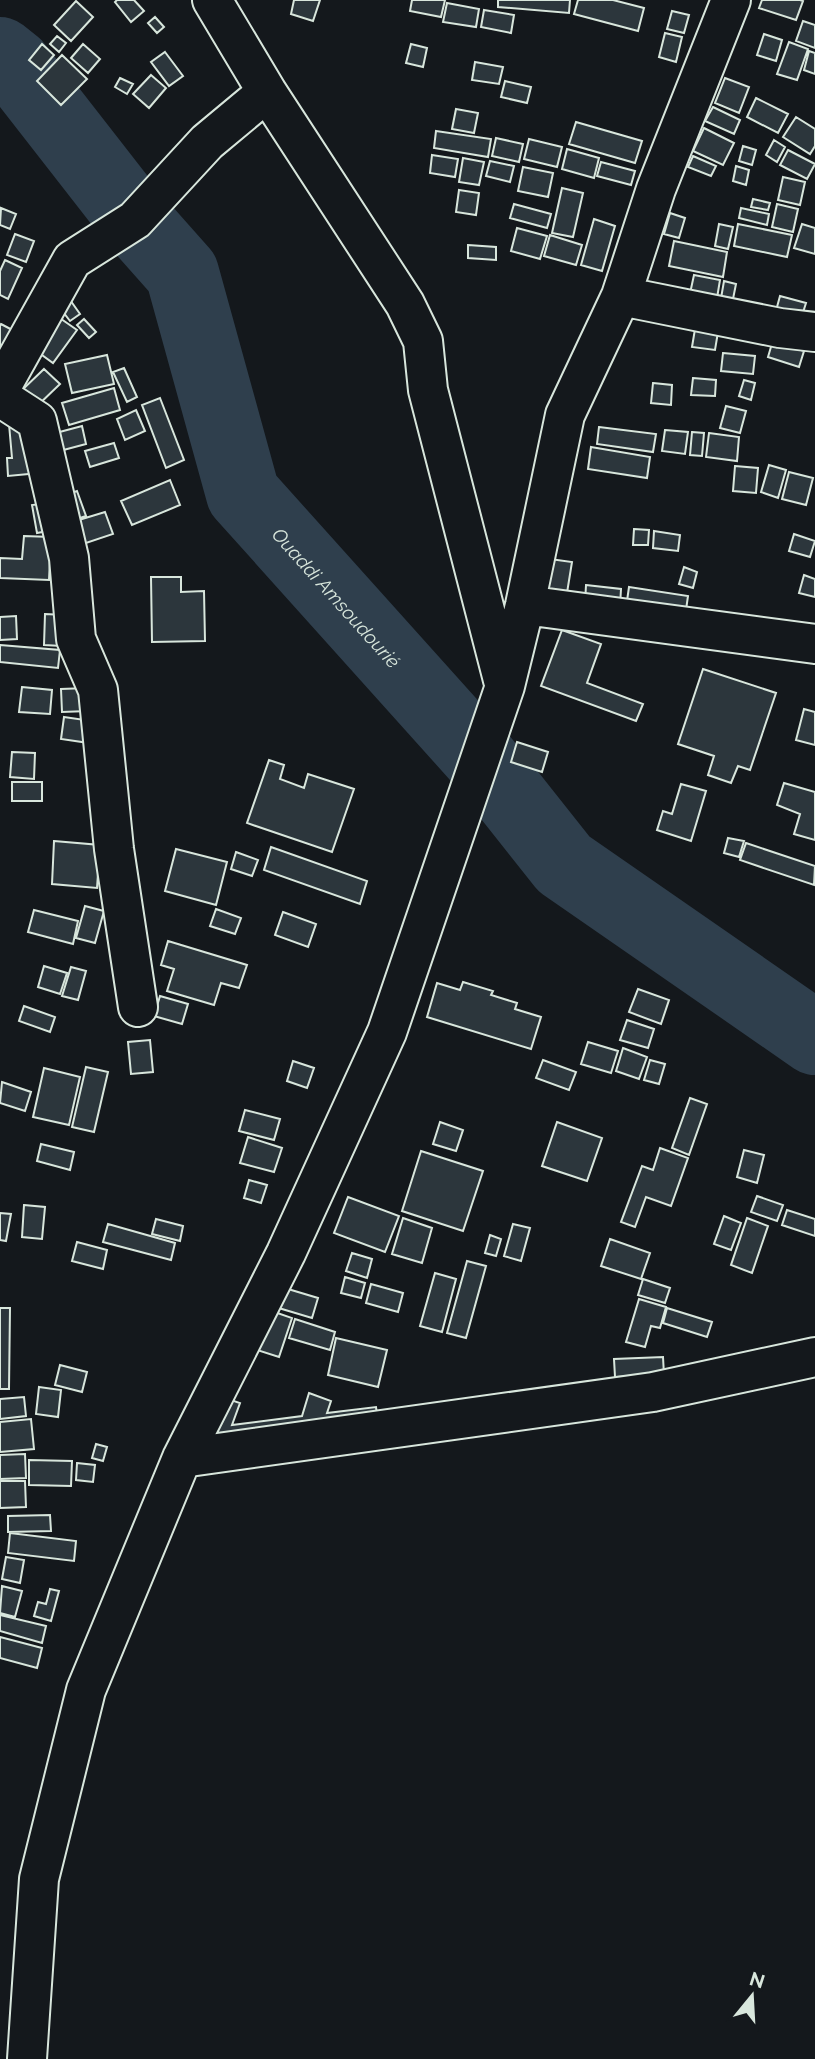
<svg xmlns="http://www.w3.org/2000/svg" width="815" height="2059" font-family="Raleway,sans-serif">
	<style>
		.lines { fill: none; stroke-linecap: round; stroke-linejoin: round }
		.river { stroke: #2f3f4d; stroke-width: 74 }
		.building { fill: #2c363c; stroke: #d8e6dc; stroke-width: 2 }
		.minor-casing { stroke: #d8e6dc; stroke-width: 42 }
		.minor { stroke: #14181c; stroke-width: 38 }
		.labels { text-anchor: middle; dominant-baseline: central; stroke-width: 5; stroke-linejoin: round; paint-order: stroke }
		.water-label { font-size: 19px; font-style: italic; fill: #d8e6dc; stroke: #14181c }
	</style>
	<rect width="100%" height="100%" fill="#14181c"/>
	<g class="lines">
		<path class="river" id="s1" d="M0 54 15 66 135 220 182 273 243 494 480 758 564 864 815 1038"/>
	</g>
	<path class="building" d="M117 0H134L144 11 131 22 115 2Z
		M294 0H320L313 21 291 14Z
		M412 0H445L441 17 410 11Z
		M498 0H570L569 13 498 7Z
		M578 0H613L644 8 638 31 574 14Z
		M762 0H800L803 1 796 20 759 8Z
		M76 1 93 17 71 41 54 25Z
		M447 3 479 9 476 27 443 22Z
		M484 10 514 15 511 33 481 27Z
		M672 11 689 15 684 33 667 29Z
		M155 17 164 27 157 33 148 23Z
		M803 21 815 25V48L796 41Z
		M665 33 682 37 676 62 659 57Z
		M764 34 782 40 776 61 757 55Z
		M57 36 66 43 59 52 50 44Z
		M789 42 808 49 797 80 777 74Z
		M42 44 54 55 41 70 29 60Z
		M83 44 100 59 88 73 71 58Z
		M411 44 427 48 423 67 406 63Z
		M809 51 815 53V74L804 70Z
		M165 52 183 76 169 86 151 62Z
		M62 55 87 79 61 105 37 81Z
		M475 62 503 67 499 84 472 80Z
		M151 75 166 88 149 108 133 94Z
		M120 78 133 84 127 94 115 87Z
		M725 78 749 87 739 113 715 103Z
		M505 81 531 87 527 103 501 97Z
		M756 98 788 114 778 133 747 117Z
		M713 107 740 120 734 134 705 121Z
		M456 109 478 113 474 133 452 129Z
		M796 117 815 129V146L810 154 783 137Z
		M576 122 642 141 635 163 569 144Z
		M704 128 734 143 723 165 693 151Z
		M436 131 491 139 488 157 434 148Z
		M496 138 523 144 519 162 492 156Z
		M529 139 562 147 557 167 524 159Z
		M774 140 785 147 777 162 766 155Z
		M743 146 756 150 752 165 739 161Z
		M567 149 599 158 594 178 562 169Z
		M788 150 815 164 807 179 780 165Z
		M432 155 458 159 455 177 430 173Z
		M693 156 716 166 711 176 688 167Z
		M463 158 484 162 479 185 459 182Z
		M490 161 514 166 510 182 486 176Z
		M601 162 635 171 631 185 597 176Z
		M736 166 749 170 746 185 733 181Z
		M523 167 553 173 548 197 518 191Z
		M783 177 805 182 800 205 778 200Z
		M562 188 583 193 573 237 552 233Z
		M459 190 479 193 476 215 456 212Z
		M753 199 770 203 768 210 751 207Z
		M514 204 551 214 547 228 510 218Z
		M777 204 798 209 793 232 772 227Z
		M1 208 16 214 10 229 0 225Z
		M741 208 769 214 767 225 739 218Z
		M670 213 685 218 679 238 664 234Z
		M594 219 615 226 602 271 581 265Z
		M719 224 733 227 728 249 715 246Z
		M738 224 792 235 787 257 734 246Z
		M802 224 815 228V254L794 248Z
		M517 228 547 236 540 259 511 251Z
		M15 234 34 241 26 262 7 255Z
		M550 235 582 245 576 265 544 256Z
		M674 241 727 252 723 277 669 266Z
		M468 245 496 247V260L468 258Z
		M5 260 22 268 8 299 0 295V271Z
		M694 275 720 280 716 304 689 298Z
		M724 281 736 284 733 299 720 304Z
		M780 296 806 303 799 325 774 318Z
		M68 297 80 314 70 321 57 304Z
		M54 314 77 330 53 363 31 347Z
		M84 319 96 332 89 338 77 325Z
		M1 324 18 333 0 368V326Z
		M695 329 718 332 715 350 692 347Z
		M773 340 804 351 799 367 768 357Z
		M723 353 755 356 753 374 721 371Z
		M107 355 114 384 72 393 65 364Z
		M124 368 137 397 127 402 113 372Z
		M44 369 60 384 35 408 20 392Z
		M693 378 716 380 715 396 691 395Z
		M744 380 755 383 751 400 739 396Z
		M653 383 672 385 671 405 651 403Z
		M114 388 120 410 69 425 62 403Z
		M160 398 184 460 166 468 142 405Z
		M726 406 746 411 740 433 720 428Z
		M136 410 145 431 125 440 117 419Z
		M35 422 39 473 8 476 7 458H12L9 424Z
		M82 426 86 444 56 452 52 434Z
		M599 427 656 434 653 452 597 444Z
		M665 430 688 432 685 454 662 451Z
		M692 432 704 433 702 456 690 455Z
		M709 433 739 437 737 461 706 457Z
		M114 443 119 458 90 467 85 451Z
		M591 447 650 457 647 478 588 469Z
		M769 465 786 470 778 498 761 492Z
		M735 466 758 468 756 493 733 491Z
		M789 472 813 478 806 505 782 499Z
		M170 480 180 505 132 525 121 501Z
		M77 491 86 516 68 522 60 497Z
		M48 503 53 530 37 533 32 505Z
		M105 512 113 534 77 546 69 523Z
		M634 529 649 530 648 545H633Z
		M654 531 680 535 678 551 653 548Z
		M794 534 815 541 810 557 789 551Z
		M24 536 51 537 49 580 0 578V558L22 559Z
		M550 559 572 562 566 599 544 595Z
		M684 567 697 572 693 588 679 584Z
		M804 575 815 579V597L799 593Z
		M151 577H181V592L204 591 205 641 152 642Z
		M586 585 621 589 620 606 585 603Z
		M629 587 688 596 685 617 626 608Z
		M45 614 64 615 62 646 44 645Z
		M16 616 17 639 0 640V617Z
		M562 630 601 644 587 683 643 704 636 721 541 686Z
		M0 645 60 650 58 668 0 662Z
		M703 669 776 693 750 770 738 766 731 783 708 775 714 756 678 744Z
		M22 687 52 690 50 714 19 712Z
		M87 688 88 711 62 712 61 689Z
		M804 709 815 712V745L796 740Z
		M64 717 92 721 89 743 61 739Z
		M517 742 548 752 542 772 511 762Z
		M12 752 35 753 34 779 10 777Z
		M269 760 284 765 280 779 304 788 308 774 354 789 332 852 247 823Z
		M12 782H42V801H12Z
		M784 783 815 792V840L794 834 800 814 777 805Z
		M681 784 706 791 691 841 657 830 663 811 672 814Z
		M728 838 744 841 739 857 724 853Z
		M54 841 100 845 97 888 52 884Z
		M746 843 815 866 814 885 740 860Z
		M271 847 367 881 360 904 264 870Z
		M176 849 227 862 216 905 165 891Z
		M236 852 258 860 252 876 231 869Z
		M85 906 104 911 95 943 76 938Z
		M216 909 241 918 235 934 210 926Z
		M34 910 78 921 73 944 28 932Z
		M283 912 316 924 308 947 275 935Z
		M168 941 247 965 239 988 221 983 214 1005 167 991 174 969 161 965Z
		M44 966 67 973 60 994 38 987Z
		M71 967 86 971 78 1000 62 996Z
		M463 982 493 991 491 995 517 1003 515 1009 541 1017 531 1049 427 1017 437 983 460 990Z
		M638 989 669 1000 661 1024 629 1012Z
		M160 996 188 1004 182 1024 154 1016Z
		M24 1006 55 1017 50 1032 19 1021Z
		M627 1020 654 1029 648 1048 620 1040Z
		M150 1040 153 1072 131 1074 128 1042Z
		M588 1042 618 1051 611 1073 581 1064Z
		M623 1048 647 1057 639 1079 616 1071Z
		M543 1060 576 1072 569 1090 536 1078Z
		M650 1060 665 1064 659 1084 644 1080Z
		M293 1061 314 1068 307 1088 287 1081Z
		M86 1067 108 1072 94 1132 72 1127Z
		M44 1068 80 1077 69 1125 33 1117Z
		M2 1082 31 1092 25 1111 0 1103Z
		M690 1098 707 1104 689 1155 672 1148Z
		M245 1110 280 1119 274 1140 239 1131Z
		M440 1122 463 1130 456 1151 433 1144Z
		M557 1122 602 1138 587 1181 542 1166Z
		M248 1137 282 1148 274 1172 240 1163Z
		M41 1144 74 1152 70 1170 37 1161Z
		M660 1148 688 1158 671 1206 646 1197 635 1227 621 1222 642 1166 653 1170Z
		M744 1150 764 1155 757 1183 737 1177Z
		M421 1151 483 1171 463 1231 402 1211Z
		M249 1180 267 1185 261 1203 244 1198Z
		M757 1196 783 1205 777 1221 751 1212Z
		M348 1197 399 1216 385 1252 334 1233Z
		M24 1205 45 1207 42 1239 22 1237Z
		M787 1210 815 1219V1236L782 1225Z
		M0 1213 11 1214 6 1241 0 1240Z
		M724 1216 741 1223 731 1250 714 1244Z
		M403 1218 432 1228 422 1263 392 1254Z
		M747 1218 768 1226 752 1273 731 1265Z
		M156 1219 183 1226 180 1241 152 1234Z
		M108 1224 175 1243 171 1260 103 1242Z
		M513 1224 530 1228 521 1261 504 1256Z
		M490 1235 501 1239 496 1256 485 1253Z
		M610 1239 650 1253 641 1279 601 1266Z
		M77 1242 107 1250 103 1269 72 1261Z
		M352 1253 372 1259 367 1278 346 1271Z
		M467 1261 486 1266 466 1338 447 1333Z
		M435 1273 456 1279 442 1332 420 1326Z
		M345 1277 365 1283 361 1298 341 1293Z
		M643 1279 670 1288 665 1303 638 1295Z
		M371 1284 403 1293 398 1312 366 1303Z
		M278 1286 318 1298 312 1318 272 1306Z
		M639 1299 666 1307 660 1328 651 1326 645 1347 626 1342Z
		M0 1308H10L9 1389H0Z
		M263 1308 292 1318 279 1357 251 1348Z
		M667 1308 712 1322 707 1337 663 1323Z
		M295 1319 335 1332 330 1350 289 1338Z
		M336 1338 387 1350 378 1387 328 1375Z
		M663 1357 664 1375 615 1377 614 1359Z
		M60 1365 87 1372 82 1392 55 1385Z
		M39 1387 61 1390 58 1417 36 1414Z
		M309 1393 331 1401 327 1413 376 1407 378 1421 207 1443 222 1397 240 1403 232 1425 302 1416Z
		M24 1397 26 1416 0 1419V1399Z
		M31 1419 34 1449 0 1452V1422Z
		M96 1444 107 1447 103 1461 92 1458Z
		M25 1454 26 1478 0 1479V1455Z
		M29 1460 72 1461 71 1486 29 1485Z
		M77 1463 95 1465 93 1482 76 1480Z
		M0 1481H25L26 1507 0 1508Z
		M50 1515 51 1531 8 1532V1516Z
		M10 1533 76 1541 74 1561 8 1553Z
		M6 1557 24 1560 20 1583 2 1579Z
		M2 1586 22 1591 15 1617 0 1613Z
		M50 1589 59 1591 51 1621 34 1616 38 1602 46 1604Z
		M0 1615 46 1626 42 1643 0 1631Z
		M0 1637 42 1648 37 1668 0 1658Z"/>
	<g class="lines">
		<defs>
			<path id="minor" d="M212 0 267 92 405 304 423 341 428 390 503 680
				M621 296 780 328 815 332
				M0 389 72 260 135 220 207 142 267 92
				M0 397 37 421 69 558 76 639 98 690 114 849 138 1007
				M525 605 815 644
				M182 1458 653 1392 815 1357
				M27 2059 39 1879 86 1690 182 1458 286 1253 387 1032 505 686 525 605 565 415 621 296 656 189 731 0"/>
		</defs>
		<use href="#minor" class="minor-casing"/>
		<use href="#minor" class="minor"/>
	</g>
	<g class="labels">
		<g class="water-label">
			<text stroke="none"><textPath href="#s1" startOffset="654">Ouaddi Amsoudourié</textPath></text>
		</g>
	</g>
	<g transform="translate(752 1996) rotate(18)" stroke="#14181c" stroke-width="5" paint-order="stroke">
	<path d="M0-5L12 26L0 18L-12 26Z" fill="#d8e6dc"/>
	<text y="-10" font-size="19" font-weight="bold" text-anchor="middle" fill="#d8e6dc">N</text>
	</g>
</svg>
